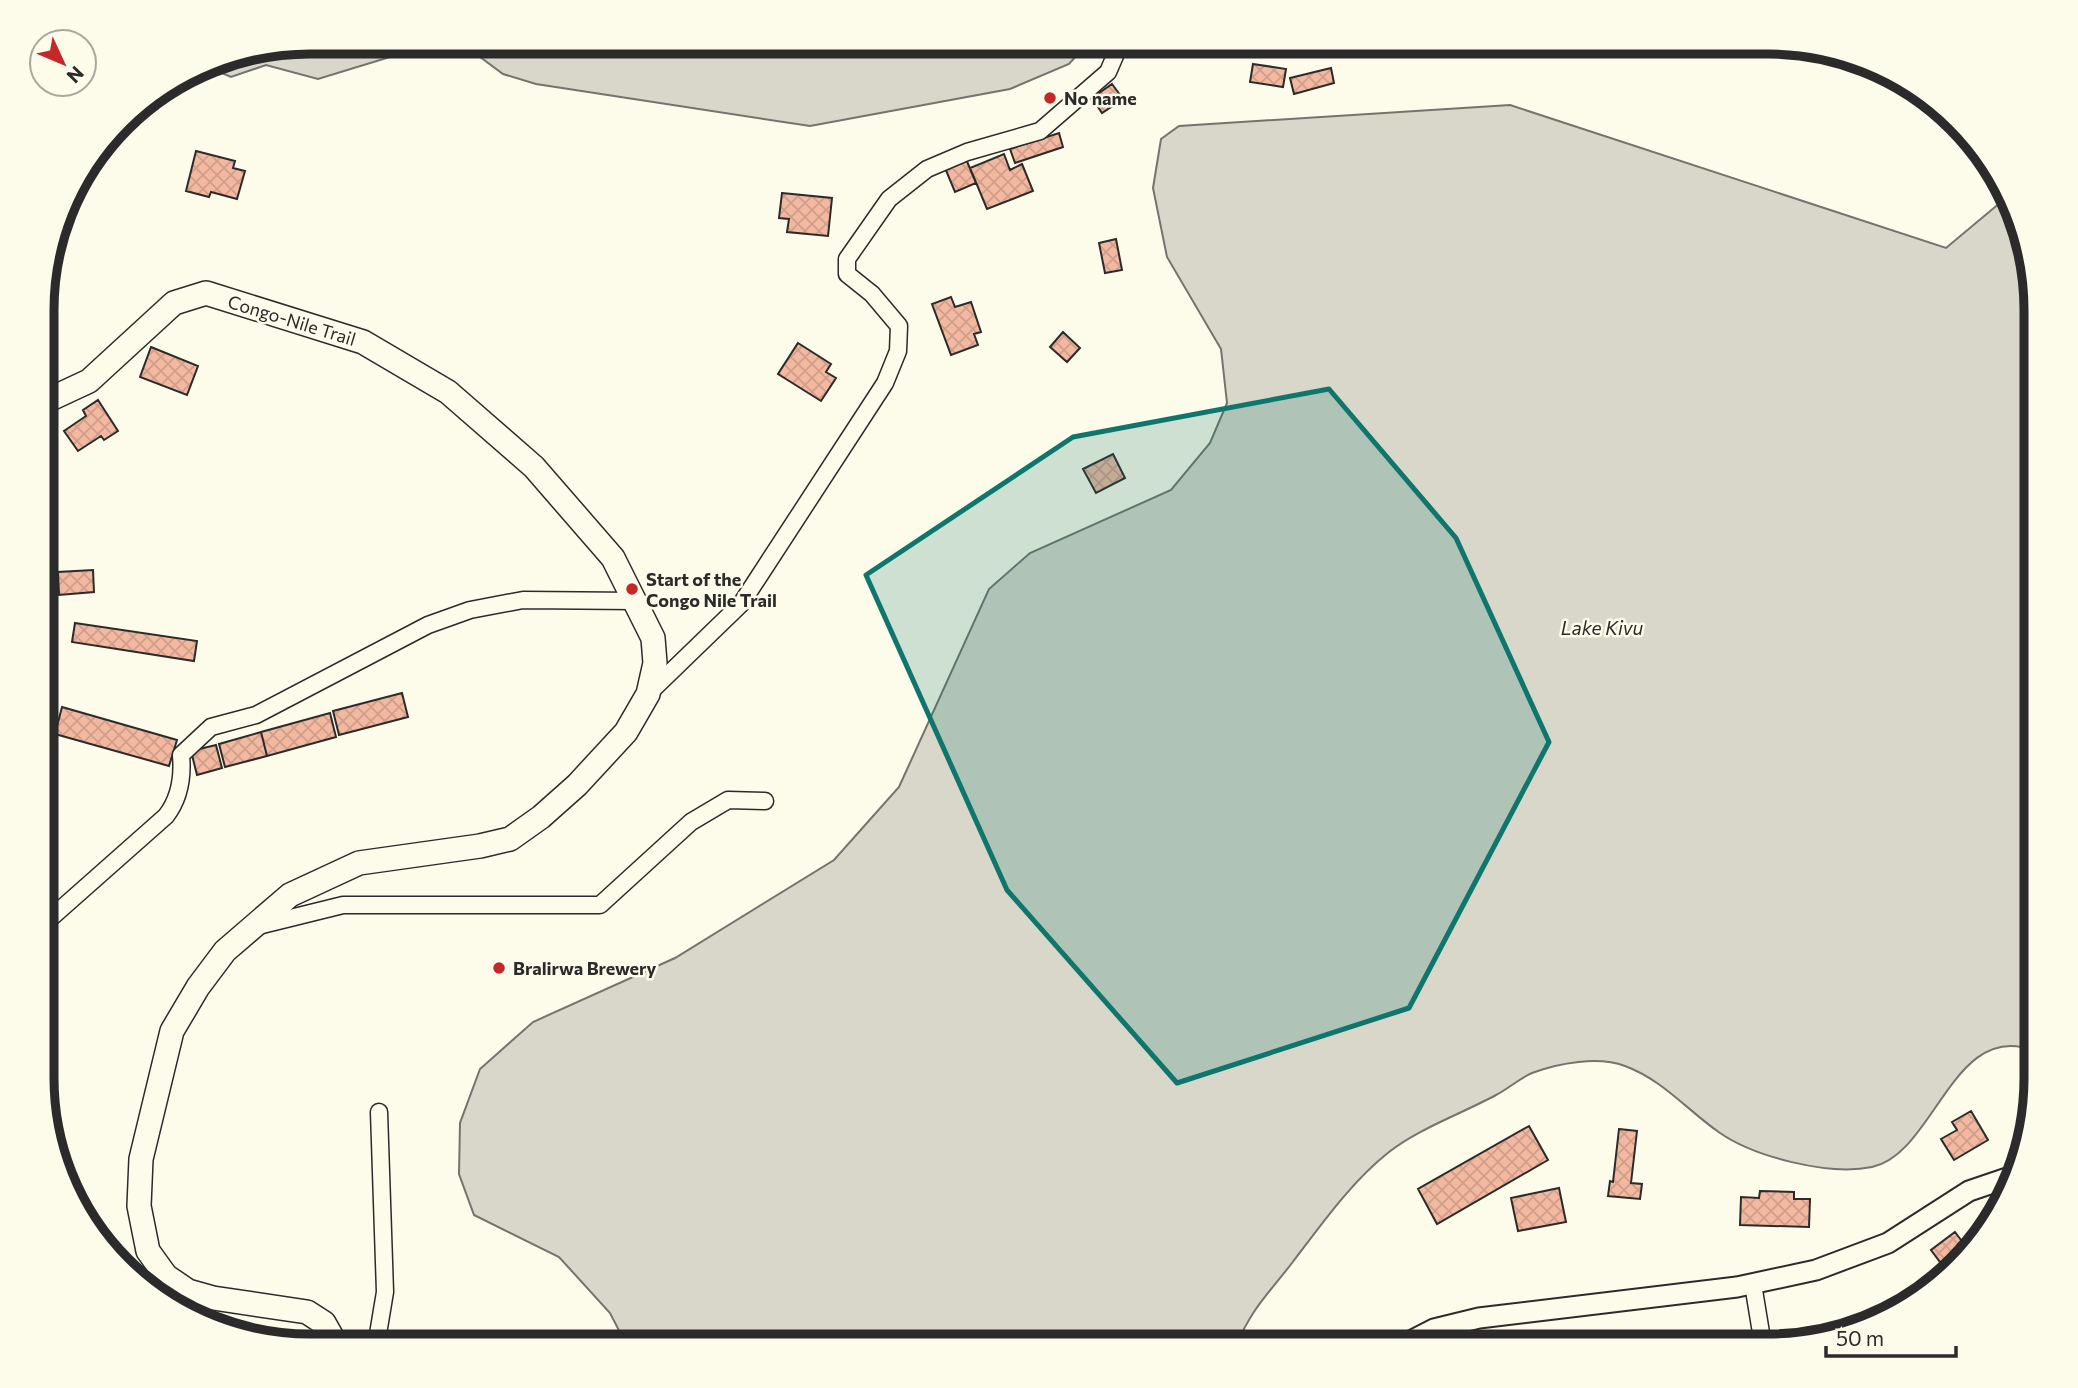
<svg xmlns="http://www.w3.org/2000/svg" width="2078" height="1388" font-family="Commissioner,sans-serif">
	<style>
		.water { fill: #d8d7c9; stroke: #74746e; stroke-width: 2 }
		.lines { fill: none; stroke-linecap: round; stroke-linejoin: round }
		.stream { stroke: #d8d7c9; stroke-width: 5 }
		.building { fill: url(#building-cross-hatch); stroke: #2b2b2b; stroke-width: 2 }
		.minor-casing { stroke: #2b2b2b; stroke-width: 19 }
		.tertiary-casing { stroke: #2b2b2b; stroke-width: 23 }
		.secondary-casing { stroke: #2b2b2b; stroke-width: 26 }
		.minor { stroke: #fdfbea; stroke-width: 16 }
		.tertiary { stroke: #fdfbea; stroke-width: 19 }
		.secondary { stroke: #fdfbea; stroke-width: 23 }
		.marked { fill: #0f766e; fill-opacity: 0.2; stroke: #0f766e; stroke-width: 5; stroke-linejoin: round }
		.poi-dot { fill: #c62828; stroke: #fdfbea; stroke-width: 2.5 }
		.labels { text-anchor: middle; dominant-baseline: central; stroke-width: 5; stroke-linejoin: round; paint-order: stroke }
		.poi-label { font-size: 18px; font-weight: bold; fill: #2b2b2b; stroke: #fdfbea; text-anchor: start }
		.street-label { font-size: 18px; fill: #2b2b2b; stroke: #fdfbea }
		.water-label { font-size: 19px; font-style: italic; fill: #2b2b2b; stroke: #fdfbea }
		.rim { fill: none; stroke: #2b2b2b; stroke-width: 9 }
	</style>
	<defs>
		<pattern id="building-cross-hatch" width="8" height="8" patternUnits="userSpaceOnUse" patternTransform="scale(1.75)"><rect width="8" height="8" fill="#f2b8a0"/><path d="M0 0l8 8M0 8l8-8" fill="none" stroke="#d09e8a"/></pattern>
	</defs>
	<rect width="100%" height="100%" fill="#fdfbea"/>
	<path class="water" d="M310 42H439L318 79 266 65 231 77 203 65Z
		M460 42H1089L1069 64 1010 89 810 126 536 84 503 74Z
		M1510 105 1946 248 2007 197 2035 293V1051C1953 1018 1935 1154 1872 1167 1829 1176 1755 1157 1720 1133 1688 1111 1663 1080 1625 1066 1598 1056 1559 1063 1532 1073 1520 1078 1508 1089 1496 1095 1463 1113 1418 1129 1389 1152 1351 1182 1321 1225 1292 1263 1268 1294 1252 1308 1236 1346H627L610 1313 559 1257 474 1215 459 1174 460 1123 480 1069 533 1022 675 958 834 860 899 787 989 589 1030 553 1171 490 1210 443 1227 403 1221 349 1167 257 1153 188 1161 139 1179 126Z"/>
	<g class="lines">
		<path class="stream" d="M545 1346 562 1338 593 1346"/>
	</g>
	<path class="building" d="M1253 64 1286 69 1283 87 1250 82Z
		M1331 68 1334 83 1294 94 1290 78Z
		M1112 84 1123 99 1102 113 1092 98Z
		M1059 133 1063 147 1015 163 1010 149Z
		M196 151 235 161 233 168 245 171 237 199 211 192 209 197 186 191Z
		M1004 154 1010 170 1022 164 1033 191 987 209 970 168Z
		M966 159 976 183 955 192 945 168Z
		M782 193 832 198 828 236 787 232 789 219 779 218Z
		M1116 239 1122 270 1105 273 1099 243Z
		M951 297 955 307 971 302 981 332 974 334 978 345 951 355 932 304Z
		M1063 332 1080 348 1067 362 1050 347Z
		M798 343 831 364 826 372 836 378 821 401 778 374Z
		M151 347 198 366 187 395 140 377Z
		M98 400 118 431 104 440 101 436 78 451 64 431 86 416 83 410Z
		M1113 454 1125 478 1096 493 1083 469Z
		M93 570 94 592 59 595 58 572Z
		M75 623 197 641 194 661 72 642Z
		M402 693 408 717 339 735 333 711Z
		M62 707 177 740 169 766 55 734Z
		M330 713 336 737 267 756 261 732Z
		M261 732 267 756 225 767 219 744Z
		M216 745 222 768 197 775 191 751Z
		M1971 1111 1988 1140 1954 1160 1941 1139 1957 1130 1952 1122Z
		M1529 1126 1548 1160 1437 1224 1418 1189Z
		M1619 1129 1637 1131 1631 1183 1642 1184 1640 1199 1608 1196 1610 1181 1613 1182Z
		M1559 1188 1566 1222 1518 1231 1511 1198Z
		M1760 1191 1794 1192V1199H1810L1809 1227 1740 1225 1741 1197 1759 1198Z
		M1955 1232 1967 1248 1943 1266 1931 1250Z"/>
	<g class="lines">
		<defs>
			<path id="minor" d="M648 694 741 604 885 383 898 351 899 326 872 294 847 274V259L889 199 927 169 967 152 1040 131 1108 72 1121 42
				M44 924 166 816C180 798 183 777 181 755L211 727 256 715 428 625 470 610 523 600 636 601
				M258 926 343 905H600L691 822 728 800 765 801
				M1753 1284 1763 1345
				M376 1346 385 1292 379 1112"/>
			<path id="tertiary" d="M1401 1346 1434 1329 1479 1318 1737 1287 1816 1270 1888 1243 1969 1191 2016 1175"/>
			<path id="secondary" d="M44 402 89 381 174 303 206 293 363 342 448 392 534 467 613 558 653 638 655 663 648 694 626 732 577 785 541 817 510 839 480 846 359 863 290 895 225 951 198 987 172 1031 141 1159 139 1206 148 1251 166 1276 188 1291 213 1298 307 1312 324 1323 337 1346"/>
		</defs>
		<use href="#minor" class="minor-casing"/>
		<use href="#tertiary" class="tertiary-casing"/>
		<use href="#secondary" class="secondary-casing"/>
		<use href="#minor" class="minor"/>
		<use href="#tertiary" class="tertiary"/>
		<use href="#secondary" class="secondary"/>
	</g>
	<path class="marked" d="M1329 389 1456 538 1549 742 1409 1008 1177 1083 1007 890 866 575 1073 437Z"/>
	<g class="poi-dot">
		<circle cx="1050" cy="98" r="7"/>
		<circle cx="632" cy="589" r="7"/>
		<circle cx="499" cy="968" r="7"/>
	</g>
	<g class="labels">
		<g class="poi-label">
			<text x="1064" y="98">No name</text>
			<text x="646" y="579">Start of the<tspan x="646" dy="21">Congo Nile Trail</tspan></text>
			<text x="513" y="968">Bralirwa Brewery</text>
		</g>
		<g class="street-label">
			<text transform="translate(292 320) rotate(17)">Congo-Nile Trail</text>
		</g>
		<g class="water-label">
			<text x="1602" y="627">Lake Kivu</text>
		</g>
	</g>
	<path d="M0 0H2078V1388H0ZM310 54H1768A256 256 0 0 1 2024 310V1078A256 256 0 0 1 1768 1334H310A256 256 0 0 1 54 1078V310A256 256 0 0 1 310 54Z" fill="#fdfbea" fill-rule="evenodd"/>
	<path class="rim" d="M310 54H1768A256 256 0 0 1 2024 310V1078A256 256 0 0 1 1768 1334H310A256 256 0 0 1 54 1078V310A256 256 0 0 1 310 54Z"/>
	<g transform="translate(63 63) rotate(134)"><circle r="33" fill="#fdfbea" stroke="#a9a89e" stroke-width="2"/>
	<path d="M0-5L12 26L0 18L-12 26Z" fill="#c62828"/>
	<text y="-10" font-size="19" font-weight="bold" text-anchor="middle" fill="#2b2b2b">N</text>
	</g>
	<path d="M1826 1346v10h130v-10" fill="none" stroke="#2b2b2b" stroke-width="3.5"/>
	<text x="1836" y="1346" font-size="21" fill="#2b2b2b" stroke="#fdfbea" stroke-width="5" paint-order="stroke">50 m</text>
</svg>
